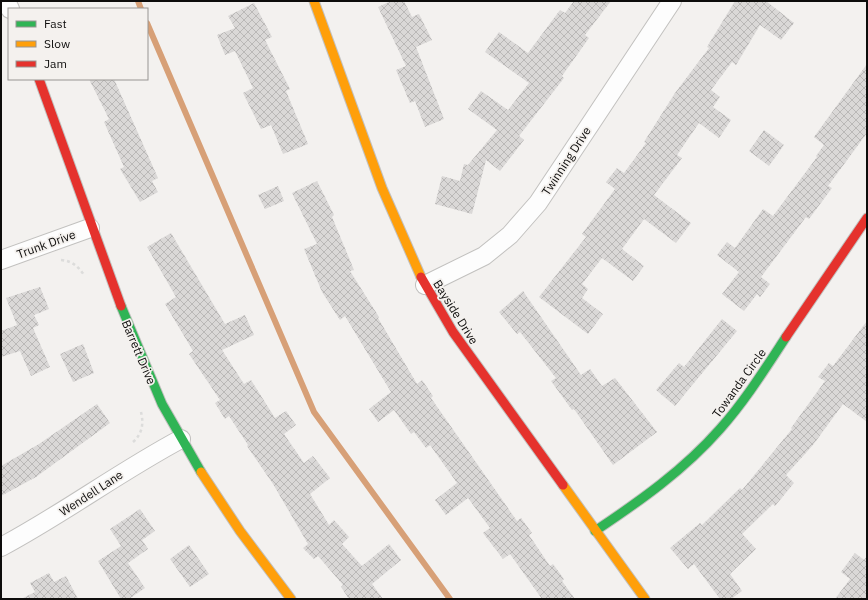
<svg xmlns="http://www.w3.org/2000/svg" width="868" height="600" font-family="'IBM Plex Sans',sans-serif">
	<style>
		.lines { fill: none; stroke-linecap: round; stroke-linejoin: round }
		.stream { stroke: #d7a077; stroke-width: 6 }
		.building { fill: url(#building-cross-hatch) }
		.street-casing { stroke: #c2c1bf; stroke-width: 20 }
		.fast-casing { stroke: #c2c1bf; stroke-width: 11 }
		.slow-casing { stroke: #c2c1bf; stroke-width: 11 }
		.jam-casing { stroke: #c2c1bf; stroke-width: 11 }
		.path { stroke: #dcdcdb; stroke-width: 2.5; stroke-dasharray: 3 3; stroke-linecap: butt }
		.street { stroke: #fdfdfd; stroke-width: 18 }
		.fast { stroke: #30b455; stroke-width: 9 }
		.slow { stroke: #ff9f0a; stroke-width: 9 }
		.jam { stroke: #e5322d; stroke-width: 9 }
		.labels { text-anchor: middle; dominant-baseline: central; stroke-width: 3.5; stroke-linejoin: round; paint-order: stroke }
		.street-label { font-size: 12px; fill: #0d0c0b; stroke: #f4f1ee }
	</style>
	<defs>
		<pattern id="building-cross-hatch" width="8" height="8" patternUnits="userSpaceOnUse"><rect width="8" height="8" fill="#dad8d7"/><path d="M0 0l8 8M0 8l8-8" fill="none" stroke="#bab8b7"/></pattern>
	</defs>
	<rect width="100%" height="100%" fill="#f3f1ef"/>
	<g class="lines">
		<path class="stream" d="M138 1 141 9
			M147 23 314 412 450 599"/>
	</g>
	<path class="building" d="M391 1H404L412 17 419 14 432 40 416 47 444 119 425 127 415 101 410 103 396 70 406 66 378 7Z
		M574 1H611L585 35 589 38 562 76 564 78 519 136 524 140 500 171 486 160 472 214 435 204 442 176 460 181 464 164 468 165 497 130 468 109 481 91 508 110 529 83 485 52 499 32 528 53 560 10 565 13Z
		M735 1H766L794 23 781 40 760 25 736 65 732 62 711 90 720 97 713 107 731 120 719 138 699 123 677 155 682 158 654 195 691 223 676 243 644 219 622 249 644 266 633 281 602 258 582 284 588 289 582 298 603 314 588 334 539 297 586 237 582 234 615 189 606 182 617 168 624 173 646 143 644 142 675 93 709 48 707 47Z
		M254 3 272 37 265 40 290 89 286 91 308 144 283 154 271 125 261 129 243 93 253 88 235 51 225 55 217 35 235 28 228 16Z
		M867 64V133L828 186 832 188 809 219 806 217 761 277 770 284 760 297 757 294 744 311 722 294 739 272 717 255 727 242 735 248 763 209 773 216 817 157 816 156 824 145 814 137Z
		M89 79H114L158 178 152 181 158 192 140 202 120 169 124 167 104 122 109 119Z
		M764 130 784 145 769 166 749 151Z
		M317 181 334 215 332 217 354 270 350 271 379 317 378 318 417 384 422 380 433 396 431 398 517 521 521 518 532 533 529 535 550 566 553 564 564 579 562 581 575 599H542L510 554 503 559 483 533 490 528 468 498 446 515 435 500 457 483 430 445 426 448 414 432 411 434 394 410 378 422 369 409 391 392 345 316 340 320 322 292 304 249 317 244 292 193Z
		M278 186 284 201 265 209 258 195Z
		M171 233 225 324 245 315 254 335 222 350 244 384 251 380 275 418 286 411 296 425 284 434 304 463 313 456 330 478 310 494 329 525 334 520 349 537 342 544 362 566 389 544 401 560 372 584 383 599H349L341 587 343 585 318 556 314 559 303 548 308 544 273 484 247 446 248 445 229 416 225 419 215 403 220 400 189 354 193 351 165 304 176 297 147 247Z
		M40 287 49 309 34 315 39 325 33 328 50 367 31 376 20 351 1 357V331L17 325 6 298Z
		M523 291 581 375 590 369 602 386 615 378 657 432 613 465 574 409 572 410 551 381 556 378 520 332 517 334 499 312Z
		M722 319 737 331 675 406 656 390 679 363 684 367Z
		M867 321V422L843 404 813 445 786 475 794 483 775 506 773 504 742 534 756 549 730 574 742 591 731 599H720L694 564 688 569 670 548 700 523 702 525 740 488 742 490 792 429 791 428 825 381 818 377 829 363 833 366Z
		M83 344 94 373 73 382 60 354Z
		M97 404 110 423 36 477 1 496V466L39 444Z
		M140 509 155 531 142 540 148 549 128 563 145 588 129 599H121L98 561 121 546 110 529Z
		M189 545 209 574 190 587 170 559Z
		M855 553 864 560 867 556V599H835L850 579 841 572Z
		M49 573 54 582 66 576 78 599H21L35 592 30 583Z"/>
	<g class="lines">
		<defs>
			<path id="street" d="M6 1 10 9
				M1 260 90 228
				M425 285 484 256 510 235 538 203 672 1
				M1 547C63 514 119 472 181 439"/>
			<path id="fast" d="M121 306 162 404 201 472
				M595 531C640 501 684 470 720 429 745 401 765 369 786 337"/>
			<path id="slow" d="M314 1 382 188 421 277
				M201 472 240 531 291 599
				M563 485 645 599"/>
			<path id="jam" d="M39 79 121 306
				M421 277 453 332 563 485
				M786 337 867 218"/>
		</defs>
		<use href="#street" class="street-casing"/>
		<use href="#fast" class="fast-casing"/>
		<use href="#slow" class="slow-casing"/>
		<use href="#jam" class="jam-casing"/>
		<path class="path" d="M61 260C72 261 78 266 84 275
			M133 442C142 434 144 424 141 412"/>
		<use href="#street" class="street"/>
		<use href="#fast" class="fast"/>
		<use href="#slow" class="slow"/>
		<use href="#jam" class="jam"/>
	</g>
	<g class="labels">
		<g class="street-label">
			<text transform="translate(566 161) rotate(-57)">Twinning Drive</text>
			<text transform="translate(46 244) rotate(-20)">Trunk Drive</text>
			<text transform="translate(456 312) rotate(58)">Bayside Drive</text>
			<text transform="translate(139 352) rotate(67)">Barrett Drive</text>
			<text transform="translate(739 383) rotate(-54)">Towanda Circle</text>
			<text transform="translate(91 493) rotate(-33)">Wendell Lane</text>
		</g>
	</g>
	<rect width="868" height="600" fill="none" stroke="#0d0c0b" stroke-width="4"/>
	<rect x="8" y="8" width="140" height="72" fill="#f4f1ee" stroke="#989593"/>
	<rect x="16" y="21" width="20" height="6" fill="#30b455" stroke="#989593"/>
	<text x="44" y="28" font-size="12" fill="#0d0c0b">Fast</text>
	<rect x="16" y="41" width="20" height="6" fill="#ff9f0a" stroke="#989593"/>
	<text x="44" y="48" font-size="12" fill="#0d0c0b">Slow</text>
	<rect x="16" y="61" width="20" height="6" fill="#e5322d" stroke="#989593"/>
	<text x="44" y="68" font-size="12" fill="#0d0c0b">Jam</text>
</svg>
